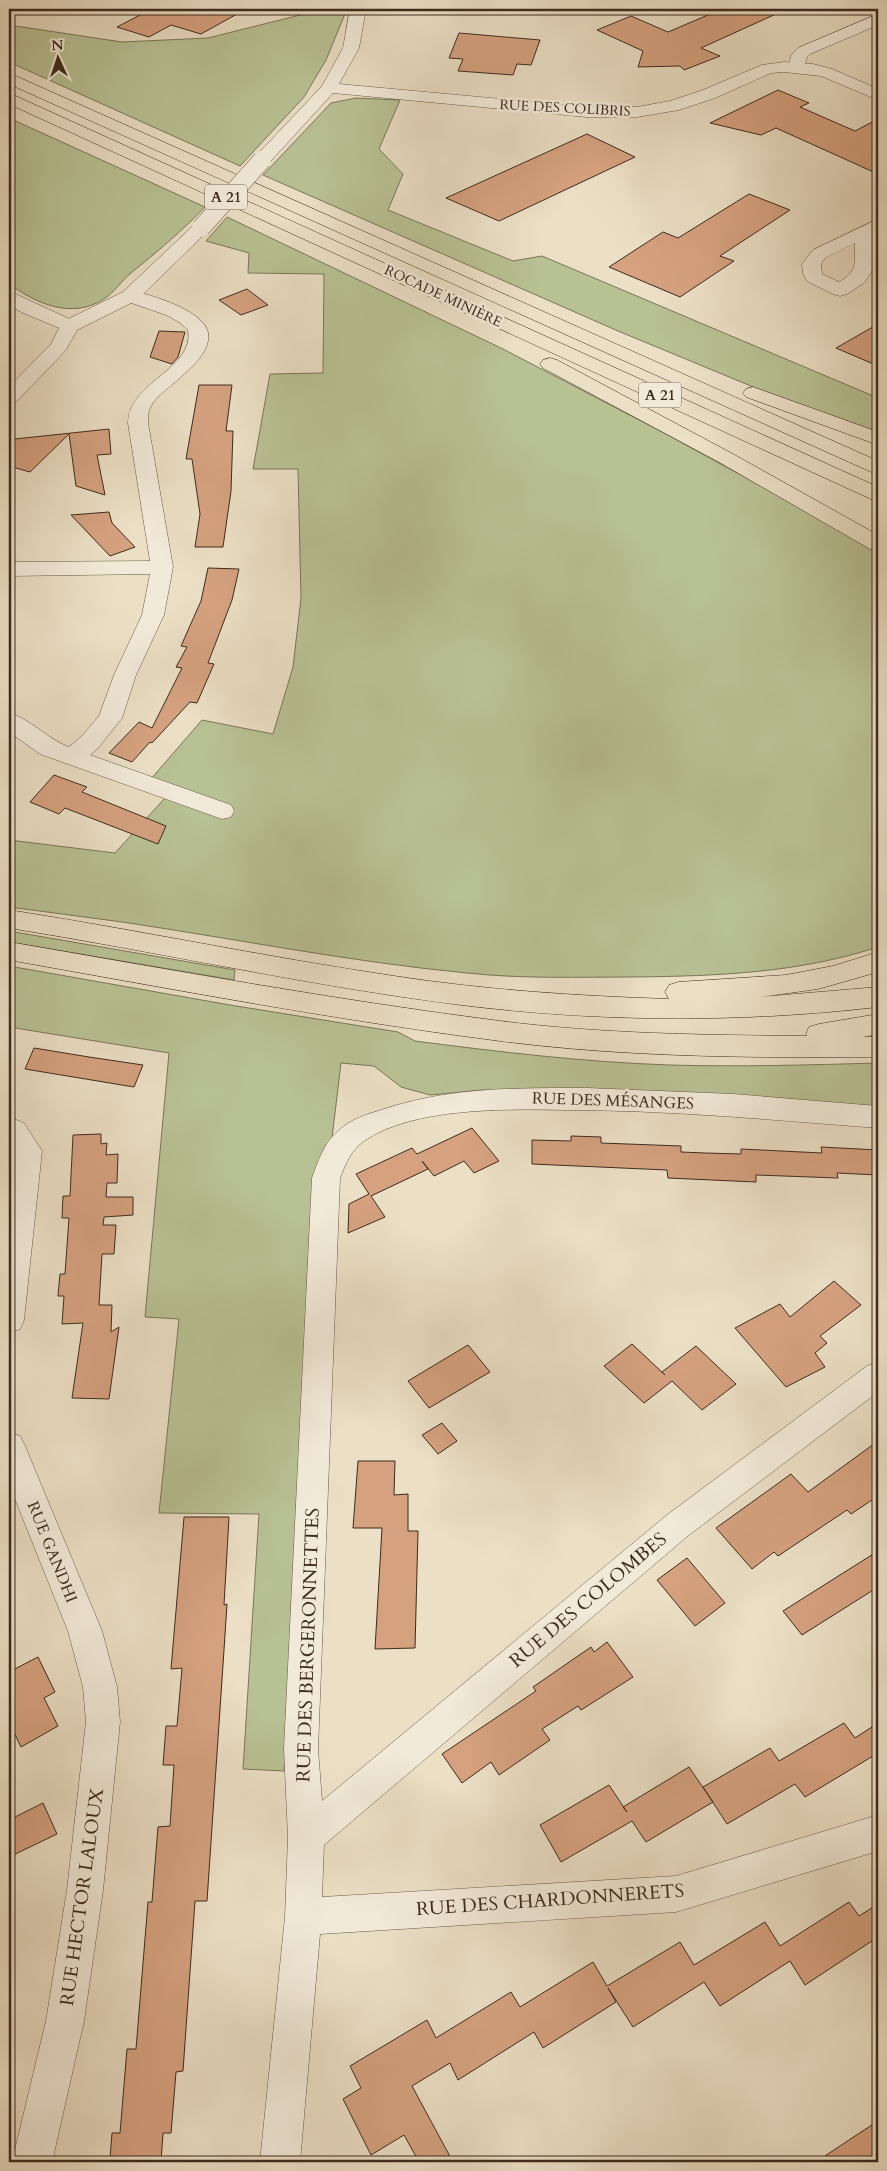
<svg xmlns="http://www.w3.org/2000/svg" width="887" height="2171" font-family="Cardo,serif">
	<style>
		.green { fill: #b8c194; stroke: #7a7659 }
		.building { fill: #d5a17f; stroke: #3d2b1e }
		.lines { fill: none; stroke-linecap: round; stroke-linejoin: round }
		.minor-casing { stroke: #685848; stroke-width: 1 }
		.tertiary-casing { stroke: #685848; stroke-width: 1 }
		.motorway-casing { stroke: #3d2b1e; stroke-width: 1 }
		.minor { fill: #f2ead9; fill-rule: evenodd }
		.tertiary { fill: #f2ead9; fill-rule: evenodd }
		.motorway { fill: #ebdfc5; fill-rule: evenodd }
		.tertiary-bridge-casing { stroke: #685848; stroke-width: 19; stroke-linecap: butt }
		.tertiary-bridge { stroke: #f2ead9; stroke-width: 18 }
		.labels { text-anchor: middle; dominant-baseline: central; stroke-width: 5; stroke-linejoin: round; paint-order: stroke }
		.far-street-label { font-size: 14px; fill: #3d2b1e; stroke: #f2ead9 }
		.shield { fill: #f2ead9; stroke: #736456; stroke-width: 1 }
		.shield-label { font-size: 15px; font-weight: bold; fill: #3d2b1e }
		.street-label { font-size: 16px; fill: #3d2b1e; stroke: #f2ead9 }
		.near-street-label { font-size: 19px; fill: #3d2b1e; stroke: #f2ead9 }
	</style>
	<rect width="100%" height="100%" fill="#ebdfc5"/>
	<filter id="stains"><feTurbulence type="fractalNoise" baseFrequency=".004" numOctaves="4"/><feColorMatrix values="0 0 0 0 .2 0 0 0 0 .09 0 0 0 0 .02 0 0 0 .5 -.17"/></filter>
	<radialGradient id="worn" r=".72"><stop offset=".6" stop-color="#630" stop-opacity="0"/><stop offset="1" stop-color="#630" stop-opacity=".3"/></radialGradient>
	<path class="green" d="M324 9H347L326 60 304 97 240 166 9 62V25L122 42 208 38Z
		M356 98 400 100 379 149 403 174 388 210 513 261 542 256 878 398V432L763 391 618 331 263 175 331 103Z
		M9 118 205 207C182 231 157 252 131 273 121 281 115 292 104 299 71 320 36 303 9 284Z
		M227 217 503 349 664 433 878 550V947C798 973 718 976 634 977 579 977 522 979 467 973 351 962 237 939 122 922 85 917 47 912 9 907V840L115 853 174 788 150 780 202 720 273 734 293 667 301 598 298 469H253L270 374 323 373 324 274 248 273 249 253 206 241Z
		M9 931 235 970 234 980 9 942Z
		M9 966 230 1005 398 1032 415 1041C500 1052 584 1062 669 1065 739 1067 808 1065 878 1063V1107L642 1093 482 1090 430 1095 401 1087 374 1066 341 1063 332 1138 297 1513 284 1771 243 1769 259 1514 159 1513 179 1319 145 1317 169 1053 9 1027Z"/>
	<path class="building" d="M137 9H246L201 34 171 25 149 37 117 27 140 15 137 14Z
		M722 9H787L701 48 720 56 684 70 680 66 638 67 643 51 597 30 631 16 668 32Z
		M459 33 540 40 531 65 517 64 513 75 458 71 463 59 449 58Z
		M778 90 809 103 800 107 855 131 878 119V174L776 128 761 135 710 123Z
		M587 134 635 157 499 221 446 198Z
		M749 194 790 210 720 256 734 261 680 297 609 267 663 232 678 238Z
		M247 289 268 305 241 315 219 300Z
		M878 324V366L836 348Z
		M159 331 185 332 178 357 172 364 150 357Z
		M199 385H232L226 431H233L231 491 223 547H195L200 514 192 459H186Z
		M109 429 111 454 97 455 105 495 76 486 69 434 30 472 9 466V445L15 439Z
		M109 512 112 523 135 547 110 556 71 515Z
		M208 568 239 569 232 600 208 663 214 664 197 703 190 702 152 743 150 742 132 762 109 753 139 722 152 728 182 668 176 667 187 647 181 646 201 601Z
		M54 775 87 787 82 792 166 826 158 844 65 808 59 814 30 802Z
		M34 1048 89 1057 143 1065 134 1087 25 1069Z
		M472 1128 499 1161 474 1173 464 1161 434 1176 422 1161 428 1169 371 1196 385 1217 348 1233 349 1204 369 1194 356 1174 412 1148 417 1154Z
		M101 1134V1144L107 1143 106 1155 118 1154 117 1183H107L106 1197H133V1215L104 1217 103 1225H116L114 1254H102L99 1305H112L111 1332 119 1327 109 1399 72 1398 83 1323 62 1324 64 1296H58L60 1274H65L69 1218H62L63 1196H70L73 1135Z
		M571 1136 601 1137V1143L681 1146V1152L705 1153 741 1154V1149L822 1153 821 1147 878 1150V1175L837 1173 838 1178 756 1175V1182L668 1178 667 1170 532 1164V1140L571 1141Z
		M834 1281 861 1305 820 1336 827 1343 815 1353 825 1367 786 1387 735 1328 780 1304 790 1317Z
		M632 1344 665 1375 662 1372 696 1346 736 1384 702 1410 672 1381 644 1403 604 1366Z
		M468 1345 490 1372 429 1408 408 1381Z
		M442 1423 457 1441 438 1454 422 1435Z
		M878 1441V1496L851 1514 847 1510 778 1556 774 1552 752 1569 716 1528 791 1474 808 1492Z
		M358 1461H395L394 1495 408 1494V1531H418L415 1648 375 1649 382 1528H353Z
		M184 1517H229L224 1605 227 1604 224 1650 207 1901H195L183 2071 176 2072 171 2133H163L161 2162H115V2158H110L112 2133H120L127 2049H136L148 1902H152L158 1827 170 1826 174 1765H163L166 1726H177L182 1668 171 1669Z
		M878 1551V1587L802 1635 783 1611Z
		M687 1558 725 1603 695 1626 657 1580Z
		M607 1642 633 1677 581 1710 578 1706 542 1729 550 1740 499 1775 491 1762 462 1783 442 1754 536 1691 533 1687 591 1647 594 1652Z
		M38 1657 55 1692 44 1698 58 1726 21 1747 9 1722V1672Z
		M844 1723 855 1738 878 1723V1753L805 1797 795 1784 727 1824 703 1787 770 1748 779 1761Z
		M689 1767 713 1802 646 1842 632 1821 561 1862 540 1825 609 1785 627 1812 623 1807Z
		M43 1803 57 1834 9 1857V1820Z
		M849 1902 859 1916 878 1904V1937L805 1985 790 1961 720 2006 704 1982 633 2027 608 1988 616 2002 543 2048 534 2032 458 2080 450 2063 412 2086 453 2162H419L404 2135 371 2155 343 2099 361 2088 350 2066 427 2020 436 2038 511 1992 520 2007 593 1962 607 1986 680 1942 694 1965 765 1922 780 1946Z
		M878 2121V2162H816L855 2136Z"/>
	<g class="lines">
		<defs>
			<path id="minor" d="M878 14V25L810 54 807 57 803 70H791L789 67 791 55 798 48Z
				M878 219V231L874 233 872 271 864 283 847 294 840 296 833 294 807 281 803 273 802 264 813 250ZM855 243C854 264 859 270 839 282L822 274 821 264 825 258Z
				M130 290C150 295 215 312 208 341 205 355 193 366 183 375 173 385 156 395 150 408 148 412 148 418 148 423L173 567 164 615 136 675 122 718 98 748 90 755 231 805 234 811 231 817 222 819 40 754 9 732V713C31 719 47 739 69 747L82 736 99 716 114 675 142 615 150 574 9 576V562L150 561 128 423C129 381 195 369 188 330L179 322 166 315 123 300 121 296 123 292Z
				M9 291 76 322 79 326 76 330 69 332 23 313 9 305Z
				M587 1088 733 1094 878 1106V1128C773 1120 670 1110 564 1110 507 1109 413 1107 364 1141 351 1150 346 1163 340 1178L318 1749 322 1801 667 1515 867 1366 878 1362V1392L689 1535 324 1845 322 1897 676 1876 878 1815V1851L676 1912 320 1934 300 2162H260L285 1917 288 1837 284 1749 312 1178C318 1162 324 1143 337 1132 350 1119 368 1114 384 1109 451 1087 518 1088 587 1088Z
				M9 1117 24 1123 42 1151 24 1320 20 1329 9 1333V1195L14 1153 9 1145Z
				M9 1432 20 1436 25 1446 102 1631 117 1687 120 1722 103 1890 84 2021 52 2162H12L46 2021 67 1890 86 1722 83 1687 68 1631 9 1484Z"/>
			<path id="tertiary" d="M350 9H366L359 48 339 84 587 107H637L670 101 703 90 762 65 784 62 813 64 832 69 878 89V100L821 76 784 72 771 73 715 98 679 110 637 117H587L333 93 268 164H256L253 160 256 156 322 86 343 48Z
				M201 223 207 224 210 228 207 232 137 300 77 330 66 350 16 402 9 404V387L51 344 62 322 123 292 195 224Z"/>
			<path id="motorway" d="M9 73 878 461V475L9 84Z
				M9 93 878 487V501L871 499 9 104Z
				M550 358 557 360 733 454 878 535V550L870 549 719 462 543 368 540 364 543 360Z
				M753 387 878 432V445L746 397 743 393 746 389Z
				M9 910C138 930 265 957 394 976 485 990 577 996 669 999L665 992 669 985 678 982 786 975 833 966 878 952V972L818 989 760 997 878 987V1007C740 1023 599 1022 461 1005 309 986 160 952 9 928Z
				M9 942C172 970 335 1000 500 1021 602 1034 704 1035 807 1036L806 1034 809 1027 819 1024 878 1014V1034L863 1037H878V1057C753 1058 625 1057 500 1041 336 1020 172 989 9 960Z"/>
		</defs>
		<use href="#minor" class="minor-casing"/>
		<use href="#tertiary" class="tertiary-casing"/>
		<use href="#motorway" class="motorway-casing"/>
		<use href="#minor" class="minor"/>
		<use href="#tertiary" class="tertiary"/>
		<use href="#motorway" class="motorway"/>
		<defs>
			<path id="tertiary-bridge" d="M201 228 262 160"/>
		</defs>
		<use href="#tertiary-bridge" class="tertiary-bridge-casing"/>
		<use href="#tertiary-bridge" class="tertiary-bridge"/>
	</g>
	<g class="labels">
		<g class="far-street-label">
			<text transform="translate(565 108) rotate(3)">RUE DES COLIBRIS</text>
			<text transform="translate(443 296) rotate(25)">ROCADE MINIÈRE</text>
		</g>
		<g class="shield">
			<rect x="205" y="184.5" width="42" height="25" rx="4"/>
			<rect x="639" y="382.5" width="42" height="25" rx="4"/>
		</g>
		<g class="shield-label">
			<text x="226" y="197">A 21</text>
			<text x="660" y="395">A 21</text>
		</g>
		<g class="street-label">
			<text transform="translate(613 1101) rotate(2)">RUE DES MÉSANGES</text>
			<text transform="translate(52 1552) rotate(68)">RUE GANDHI</text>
		</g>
		<g class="near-street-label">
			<text transform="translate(588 1600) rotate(-40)">RUE DES COLOMBES</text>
			<text transform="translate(308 1645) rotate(-88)">RUE DES BERGERONNETTES</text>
			<text transform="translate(82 1897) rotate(-82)">RUE HECTOR LALOUX</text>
			<text transform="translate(550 1900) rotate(-4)">RUE DES CHARDONNERETS</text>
		</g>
	</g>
	<rect width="887" height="2171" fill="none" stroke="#ebdfc5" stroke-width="30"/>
	<rect x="10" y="10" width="867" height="2151" fill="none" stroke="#3d2b1e" stroke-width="2.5"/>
	<rect x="15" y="15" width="857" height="2141" fill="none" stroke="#3d2b1e"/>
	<g transform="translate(58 58) rotate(357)" stroke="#f2ead9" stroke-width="4" paint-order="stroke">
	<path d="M0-4L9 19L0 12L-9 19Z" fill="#3d2b1e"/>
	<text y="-8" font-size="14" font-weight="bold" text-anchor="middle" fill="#3d2b1e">N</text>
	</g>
	<rect width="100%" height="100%" filter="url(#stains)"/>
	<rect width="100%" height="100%" fill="url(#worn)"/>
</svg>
